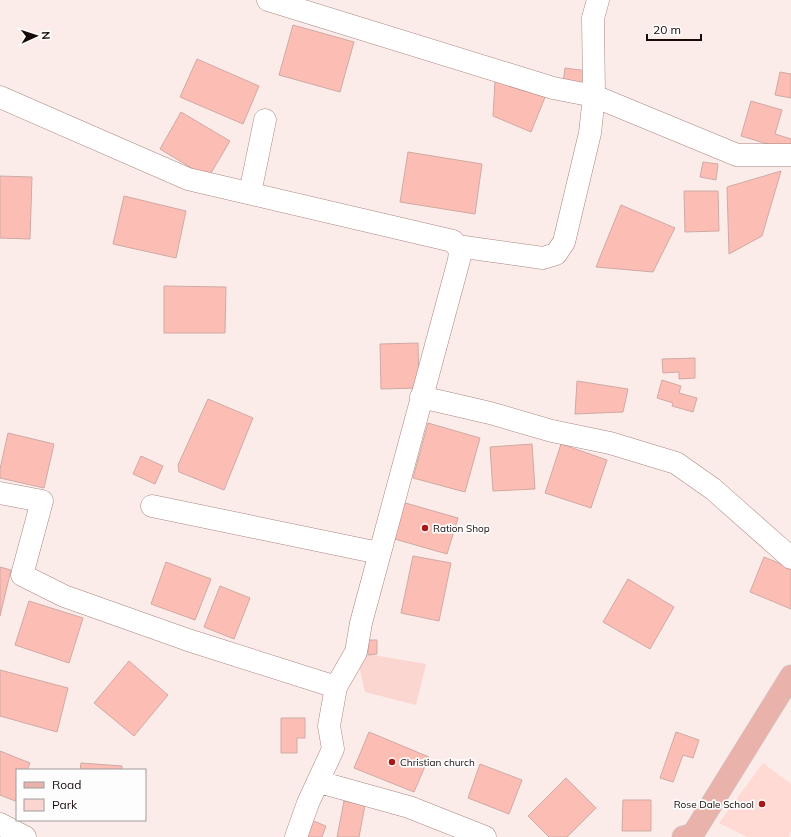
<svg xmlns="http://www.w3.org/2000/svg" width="791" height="837" font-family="Mulish,sans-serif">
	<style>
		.built { fill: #ffd9d3 }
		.green { fill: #fbd6d0 }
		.building { fill: #fcbdb4; stroke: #cfaaa5 }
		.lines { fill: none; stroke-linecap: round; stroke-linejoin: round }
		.minor-casing { stroke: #a98681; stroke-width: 23 }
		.major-casing { stroke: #d1cece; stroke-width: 23 }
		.minor { stroke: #fff; stroke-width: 22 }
		.major { stroke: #e9b2ab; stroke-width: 22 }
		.poi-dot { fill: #a91714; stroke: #fdfdfd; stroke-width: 1.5 }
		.labels { text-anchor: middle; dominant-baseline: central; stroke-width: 3.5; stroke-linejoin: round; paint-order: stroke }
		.poi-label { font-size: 10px; fill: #170a09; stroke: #fdfdfd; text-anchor: start }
	</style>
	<rect width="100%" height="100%" fill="#fcece9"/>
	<path class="built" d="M763 763 791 784V831L789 837H747L719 823Z"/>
	<path class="green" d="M356 652 426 664 416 705 365 692Z"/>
	<path class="building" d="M293 25 354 42 340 92 279 75Z
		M197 59 259 86 243 124 180 97Z
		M565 68 588 71 584 102 561 99Z
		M780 72 791 74V98L775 95Z
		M495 81 546 95 531 132 493 116Z
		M751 101 782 110 775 134 791 139V151L741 136Z
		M181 112 230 141 208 178 160 149Z
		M408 152 482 164 475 214 400 202Z
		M703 162 718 164 716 180 700 177Z
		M781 171 762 236 729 254 727 187Z
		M0 176 32 177 30 239 0 238Z
		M684 191H718L719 231 685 232Z
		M124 196 186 211 176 258 113 244Z
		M621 205 675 228 653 272 596 267Z
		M164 286 226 287 225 333H164Z
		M418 343 419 388 381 389 380 344Z
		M695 358V378L679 379V372L663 373 662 359Z
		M662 380 681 386 679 393 697 398 693 412 672 406 673 403 657 398Z
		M577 381 628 389 623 412 575 414Z
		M208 399 253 418 224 490 179 472 178 465Z
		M428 423 480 438 465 492 413 478Z
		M8 433 54 444 44 488 0 478V469Z
		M532 444 535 489 493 491 490 447Z
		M561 444 607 460 591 508 545 493Z
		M141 456 163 466 155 484 133 474Z
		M402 502 458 518 447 554 391 538Z
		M413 556 451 563 439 621 401 613Z
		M764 557 791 568V609L750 592Z
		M166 562 211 579 195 620 151 604Z
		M0 567 11 570 0 616Z
		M628 579 674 607 650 649 603 622Z
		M220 586 250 598 234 639 204 627Z
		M29 601 83 618 69 663 15 645Z
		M368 640H377V654L368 655Z
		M129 661 168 695 134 736 94 703Z
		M0 670 68 688 57 732 0 716Z
		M281 718H305V738H297V753H281Z
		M369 732 429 757 414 792 354 768Z
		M676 732 699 740 693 758 683 755 673 782 660 778Z
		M0 751 30 763 27 770H17V797L15 801 0 795Z
		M81 763 122 766V770H80Z
		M480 764 522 780 509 814 468 798Z
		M566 778 596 808 567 837H549L528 816Z
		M623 800H651V831H622Z
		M344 801 365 805 359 837H337Z
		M311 820 326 826 322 837H304Z"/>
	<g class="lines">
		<defs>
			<path id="minor" d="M268 0 553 88 594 96 737 155H791
				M0 97 188 179 453 241 460 250 459 260 361 623 356 652 336 687 329 726 333 749 308 803 296 837
				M250 193 265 120
				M457 246 543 258 556 254 564 242 590 133 594 96 593 18 598 0
				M421 397 490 413 552 431 610 443 676 463 713 489 791 558
				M0 493 42 501 22 575 64 596 188 640 336 687
				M152 506 379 553
				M319 782 409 807 485 837
				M0 824 25 837"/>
			<path id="major" d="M683 837 693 834 791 676"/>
		</defs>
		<use href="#minor" class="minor-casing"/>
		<use href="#major" class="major-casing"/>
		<use href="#minor" class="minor"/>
		<use href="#major" class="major"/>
	</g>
	<g class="poi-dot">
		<circle cx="425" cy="528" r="4"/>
		<circle cx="392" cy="762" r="4"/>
		<circle cx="762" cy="804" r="4"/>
	</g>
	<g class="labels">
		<g class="poi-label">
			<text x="433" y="528">Ration Shop</text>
			<text x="400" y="762">Christian church</text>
			<text x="754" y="804" text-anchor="end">Rose Dale School</text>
		</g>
	</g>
	<rect x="16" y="769" width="130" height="52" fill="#fdfdfd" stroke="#a19c9b"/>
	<rect x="24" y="782" width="20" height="6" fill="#e9b2ab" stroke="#a19c9b"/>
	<text x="52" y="789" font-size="12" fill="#170a09">Road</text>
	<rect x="24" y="799" width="20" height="12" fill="#fbd6d0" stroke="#a19c9b"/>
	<text x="52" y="809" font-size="12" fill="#170a09">Park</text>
	<g transform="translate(36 36) rotate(87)" stroke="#fdfdfd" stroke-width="3" paint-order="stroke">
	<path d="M0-3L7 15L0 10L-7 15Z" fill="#170a09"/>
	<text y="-6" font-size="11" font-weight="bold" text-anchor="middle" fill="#170a09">N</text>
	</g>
	<path d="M647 34v6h54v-6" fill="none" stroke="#170a09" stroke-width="2"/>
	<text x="653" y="34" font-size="12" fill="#170a09" stroke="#fdfdfd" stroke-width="3" paint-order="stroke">20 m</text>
</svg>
